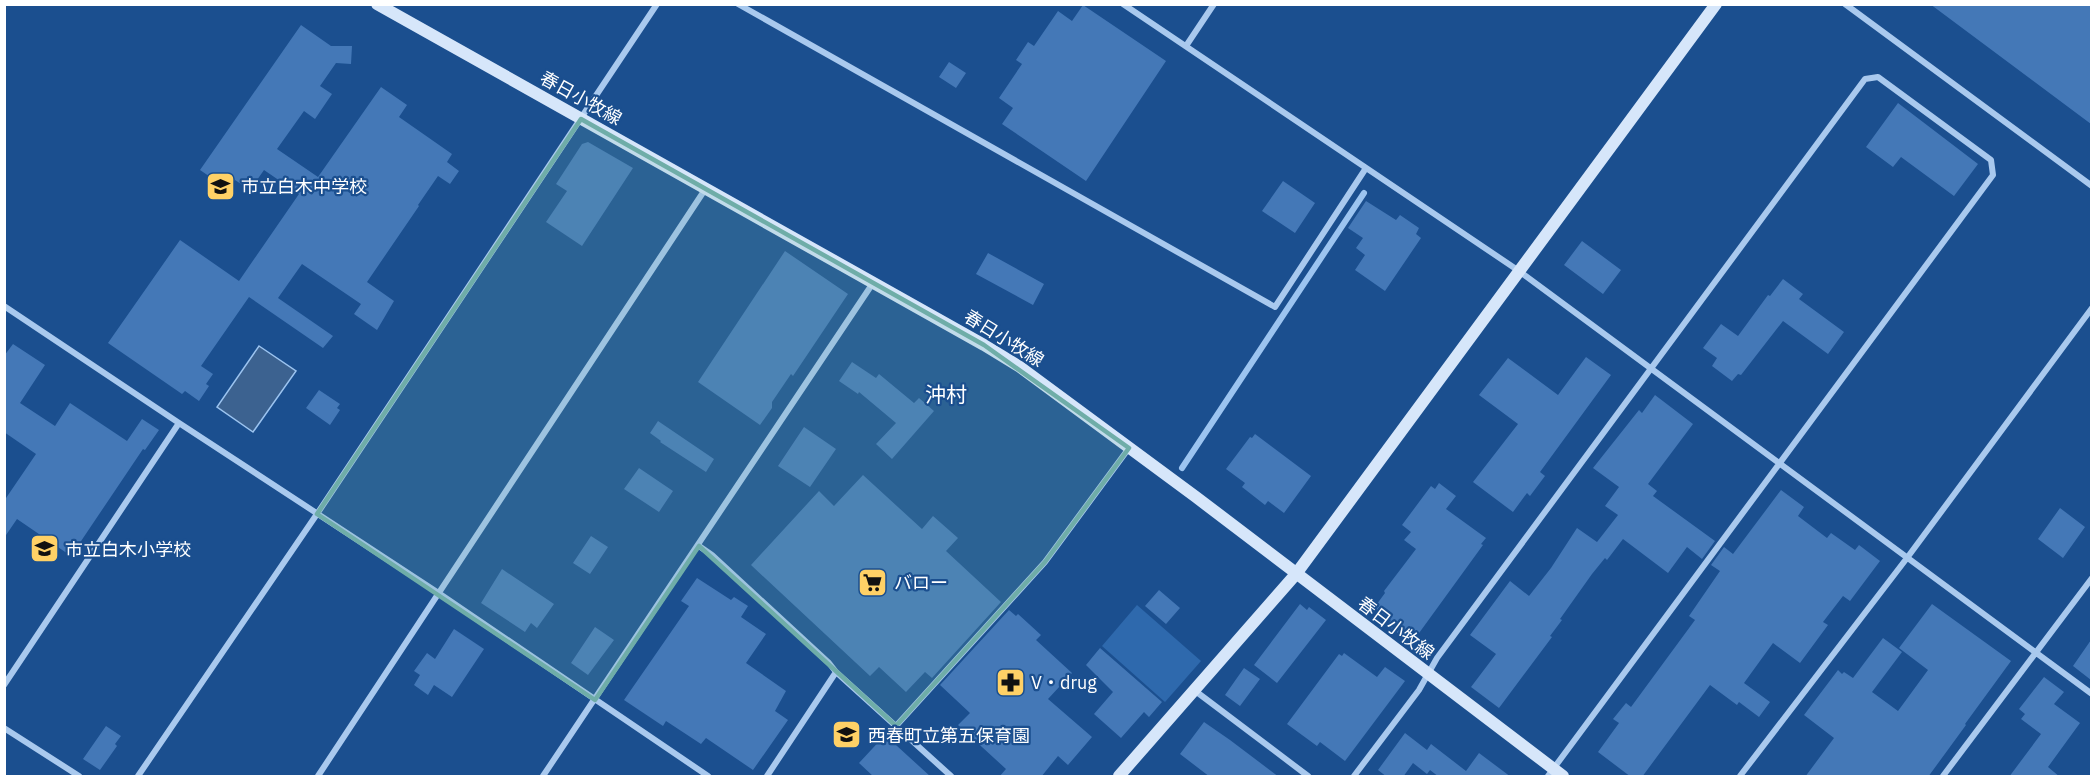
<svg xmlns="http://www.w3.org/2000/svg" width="2096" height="781" font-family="'IBM Plex Sans','Noto Sans JP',sans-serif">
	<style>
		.green { fill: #2e69ad }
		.water { fill: #3c6290; stroke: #9cc4f0; stroke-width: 1.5 }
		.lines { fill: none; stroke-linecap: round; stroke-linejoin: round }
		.stream { stroke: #9cc4f0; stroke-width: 6 }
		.building { fill: #4478b7 }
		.street { stroke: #a9c9ee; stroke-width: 6 }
		.secondary { stroke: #d6e6fa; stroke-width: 12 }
		.marked { fill: #6fada8; fill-opacity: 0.2; stroke: #6fada8; stroke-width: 4.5; stroke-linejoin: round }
		.labels { text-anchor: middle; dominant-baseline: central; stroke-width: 4.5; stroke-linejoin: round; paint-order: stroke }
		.street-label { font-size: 18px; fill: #fff; stroke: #1b4f8f }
		.poi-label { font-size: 18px; fill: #fff; stroke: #1b4f8f; text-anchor: start }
		.quarter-label { font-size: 21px; fill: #fff; stroke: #1b4f8f }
	</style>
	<rect width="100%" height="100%" fill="#1b4f8f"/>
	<path class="green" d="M1137 605 1201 661 1165 702 1102 646Z"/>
	<path class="water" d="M259 346 296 371 253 432 217 407Z"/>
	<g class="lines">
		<path class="stream" d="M1182 468 1364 193"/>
	</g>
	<path class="building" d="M1930 4H2091V124Z
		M1083 5 1166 61 1086 181 1002 124 1013 108 999 98 1022 64 1016 60 1028 42 1034 46 1058 11 1072 21Z
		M301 25 331 46H352L351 64 336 63 320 86 332 94 315 119 304 111 277 149 318 177 381 87 407 105 399 117 452 154 447 162 459 171 450 184 438 176 418 205 419 206 367 282 394 301 377 330 354 314 361 304 302 264 278 298 333 336 323 348 249 297 201 366 213 374 206 384 209 386 199 401 185 391 182 394 108 343 180 240 239 281 299 194 264 170 250 190 235 180 228 189 200 170Z
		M949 62 966 73 956 88 939 77Z
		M1898 103 1978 164 1954 196 1901 157 1893 167 1866 147Z
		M588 142 633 168 582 246 546 222 567 191 556 184 582 144Z
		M1283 181 1315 203 1295 233 1262 211Z
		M1366 201 1396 220 1400 215 1419 228 1416 234 1421 238 1385 291 1355 270 1365 255 1356 248 1363 238 1348 228Z
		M1582 241 1621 270 1603 294 1564 265Z
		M785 251 848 294 793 376 791 374 772 402V408L760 425 698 382Z
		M988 253 1044 284 1033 305 976 274Z
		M1783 279 1803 294 1799 299 1844 332 1828 354 1783 321 1741 375 1738 374 1732 381 1712 366 1717 358 1703 348 1721 324 1738 336 1768 295 1770 296Z
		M13 344 45 365 20 403 55 426 70 403 127 441 142 419 159 430 145 450 143 449 71 556 17 519 4 538V501L36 454 4 432V356Z
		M1586 357 1611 375 1540 472 1545 476 1530 496 1527 493 1513 512 1473 482 1518 424 1479 395 1508 358 1558 395Z
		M852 362 876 378 879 374 914 403 919 398 934 411 892 459 876 444 896 423 859 392 858 394 839 381Z
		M319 390 340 404 337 408 340 410 330 425 306 408Z
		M1655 395 1693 424 1648 484 1657 491 1653 496 1715 541 1702 559 1687 547 1668 573 1623 539 1607 560 1605 558 1592 574 1560 619 1562 620 1550 636 1552 637 1499 708 1471 687 1496 654 1470 635 1510 581 1529 596 1551 568 1577 528 1597 542 1618 515 1605 506 1619 487 1593 468 1639 410 1642 413Z
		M658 421 714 459 706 472 660 442 661 441 650 433Z
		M804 427 836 449 810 487 778 466Z
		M1255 434 1311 476 1284 513 1268 501 1265 505 1242 487 1245 483 1226 469 1250 437 1252 438Z
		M639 468 673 491 659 512 624 489Z
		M863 475 922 529 933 516 958 538 946 551 1001 602 932 678 925 672 906 692 879 667 870 676 751 565 819 491 834 506Z
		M1439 483 1456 496 1446 509 1486 538 1481 544 1483 545 1414 640 1412 638 1409 641 1387 625 1391 620 1374 608 1385 593 1384 591 1416 549 1404 540 1411 532 1402 525 1431 486 1435 489Z
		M1781 490 1804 507 1798 516 1827 538 1831 533 1855 550 1859 545 1880 561 1850 601 1843 596 1823 622 1828 625 1800 663 1773 643 1744 683 1770 702 1759 717 1739 702 1737 705 1710 685 1642 777H1631L1598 752 1619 723 1613 719 1626 703 1631 707 1695 620 1689 616 1720 571 1711 565 1724 547 1733 554Z
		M2060 508 2085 527 2063 558 2038 539Z
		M591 536 608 547 590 574 573 563Z
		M502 569 554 604 537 628 531 623 525 632 481 603Z
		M697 578 731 600 734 597 748 606 741 617 766 634 746 663 786 691 775 711 788 720 753 770 706 738 701 744 666 721 663 726 624 700 689 606 681 601Z
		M1159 590 1180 608 1166 624 1145 606Z
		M1300 604 1307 610 1309 607 1326 620 1277 683 1254 665Z
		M1932 604 2011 661 1965 724 1966 725 1928 777H1805L1834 738 1804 715 1838 670 1842 674 1844 672 1853 678 1883 638 1902 652 1872 692 1898 711 1928 670 1899 648Z
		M1009 610 1016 616 1018 614 1041 635 1036 640 1072 673 1048 699 1092 737 1068 765 1058 756 1041 777H999L1006 769 958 725 970 713 940 685Z
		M595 627 614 640 588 675 571 663Z
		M454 629 484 649 452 697 434 685 428 695 414 685 420 675 414 671 427 653 435 659Z
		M2091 640V680L2073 666Z
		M1100 648 1162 702 1149 717 1144 712 1121 738 1094 714 1113 692 1086 665Z
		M1344 653 1377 677 1385 667 1405 681 1345 761 1320 742 1317 746 1287 724 1339 654 1342 656Z
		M1244 668 1260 679 1240 706 1225 695Z
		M2044 677 2064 692 2054 704 2080 723 2048 767 2060 777H2009L2041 734 2021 719 2025 714 2019 709Z
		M1204 722 1230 740 1279 777H1210L1180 754Z
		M106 726 121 736 115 744 117 746 100 770 83 759Z
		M1405 733 1427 750 1431 744 1466 771 1479 753 1511 777H1439L1430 770 1427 774 1413 763 1403 777H1387L1378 770Z
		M885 735 931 777H874L859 763Z"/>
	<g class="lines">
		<path class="street" d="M738 4 1275 307 1366 168
			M1123 4 1519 271 2092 694
			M1845 4 2092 186
			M1186 46 1214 4
			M4 306 179 423 440 594 708 776
			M699 546 712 555 829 663 836 672 951 776
			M4 685 179 423
			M1194 690 1308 776
			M896 726 1045 562 1129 448
			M4 728 79 776
			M138 776 317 514 657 4
			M318 776 706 188
			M543 776 873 283
			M767 776 836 672
			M1354 776 1419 690 1437 658 1865 79 1878 77 1991 160 1993 175 1548 776
			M1740 776 1907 558 2092 308
			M1943 776 2092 578"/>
		<path class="secondary" d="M377 4 984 345 1020 367 1196 497 1563 776
			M1119 776 1296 574 1716 4"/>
	</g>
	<path class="marked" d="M581 119 984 345 1129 448 1045 562 896 726 699 546 595 700 317 514Z"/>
	<defs>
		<symbol id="school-square" viewBox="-11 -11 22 22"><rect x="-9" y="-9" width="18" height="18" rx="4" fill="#ffd166" stroke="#1b4f8f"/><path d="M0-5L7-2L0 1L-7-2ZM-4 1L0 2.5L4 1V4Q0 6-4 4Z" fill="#111"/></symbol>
		<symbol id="supermarket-square" viewBox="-11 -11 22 22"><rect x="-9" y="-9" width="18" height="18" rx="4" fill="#ffd166" stroke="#1b4f8f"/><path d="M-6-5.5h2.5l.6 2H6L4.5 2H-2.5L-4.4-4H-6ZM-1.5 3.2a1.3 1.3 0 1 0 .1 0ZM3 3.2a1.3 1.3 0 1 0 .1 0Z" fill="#111"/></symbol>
		<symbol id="pharmacy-square" viewBox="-11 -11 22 22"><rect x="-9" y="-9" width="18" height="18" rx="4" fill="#ffd166" stroke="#1b4f8f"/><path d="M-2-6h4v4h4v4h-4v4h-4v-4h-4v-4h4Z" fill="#111"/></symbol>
	</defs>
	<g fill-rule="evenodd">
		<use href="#school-square" x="204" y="170" width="33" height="33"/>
		<use href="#school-square" x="28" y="532" width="33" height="33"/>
		<use href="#supermarket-square" x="856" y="566" width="33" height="33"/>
		<use href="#pharmacy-square" x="994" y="666" width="33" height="33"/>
		<use href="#school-square" x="830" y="718" width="33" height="33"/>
	</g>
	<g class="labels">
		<g class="street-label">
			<text transform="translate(581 98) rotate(29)">春日小牧線</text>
			<text transform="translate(1004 338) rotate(32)">春日小牧線</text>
			<text transform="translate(1396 628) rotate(37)">春日小牧線</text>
		</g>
		<g class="poi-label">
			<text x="241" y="186">市立白木中学校</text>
			<text x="65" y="549">市立白木小学校</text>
			<text x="894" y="582">バロー</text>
			<text x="1031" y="682">V・drug</text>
			<text x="868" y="735">西春町立第五保育園</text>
		</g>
		<g class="quarter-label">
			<text x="946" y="394">沖村</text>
		</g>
	</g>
	<rect width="2096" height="781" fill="none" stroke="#ffffff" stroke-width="12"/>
</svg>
